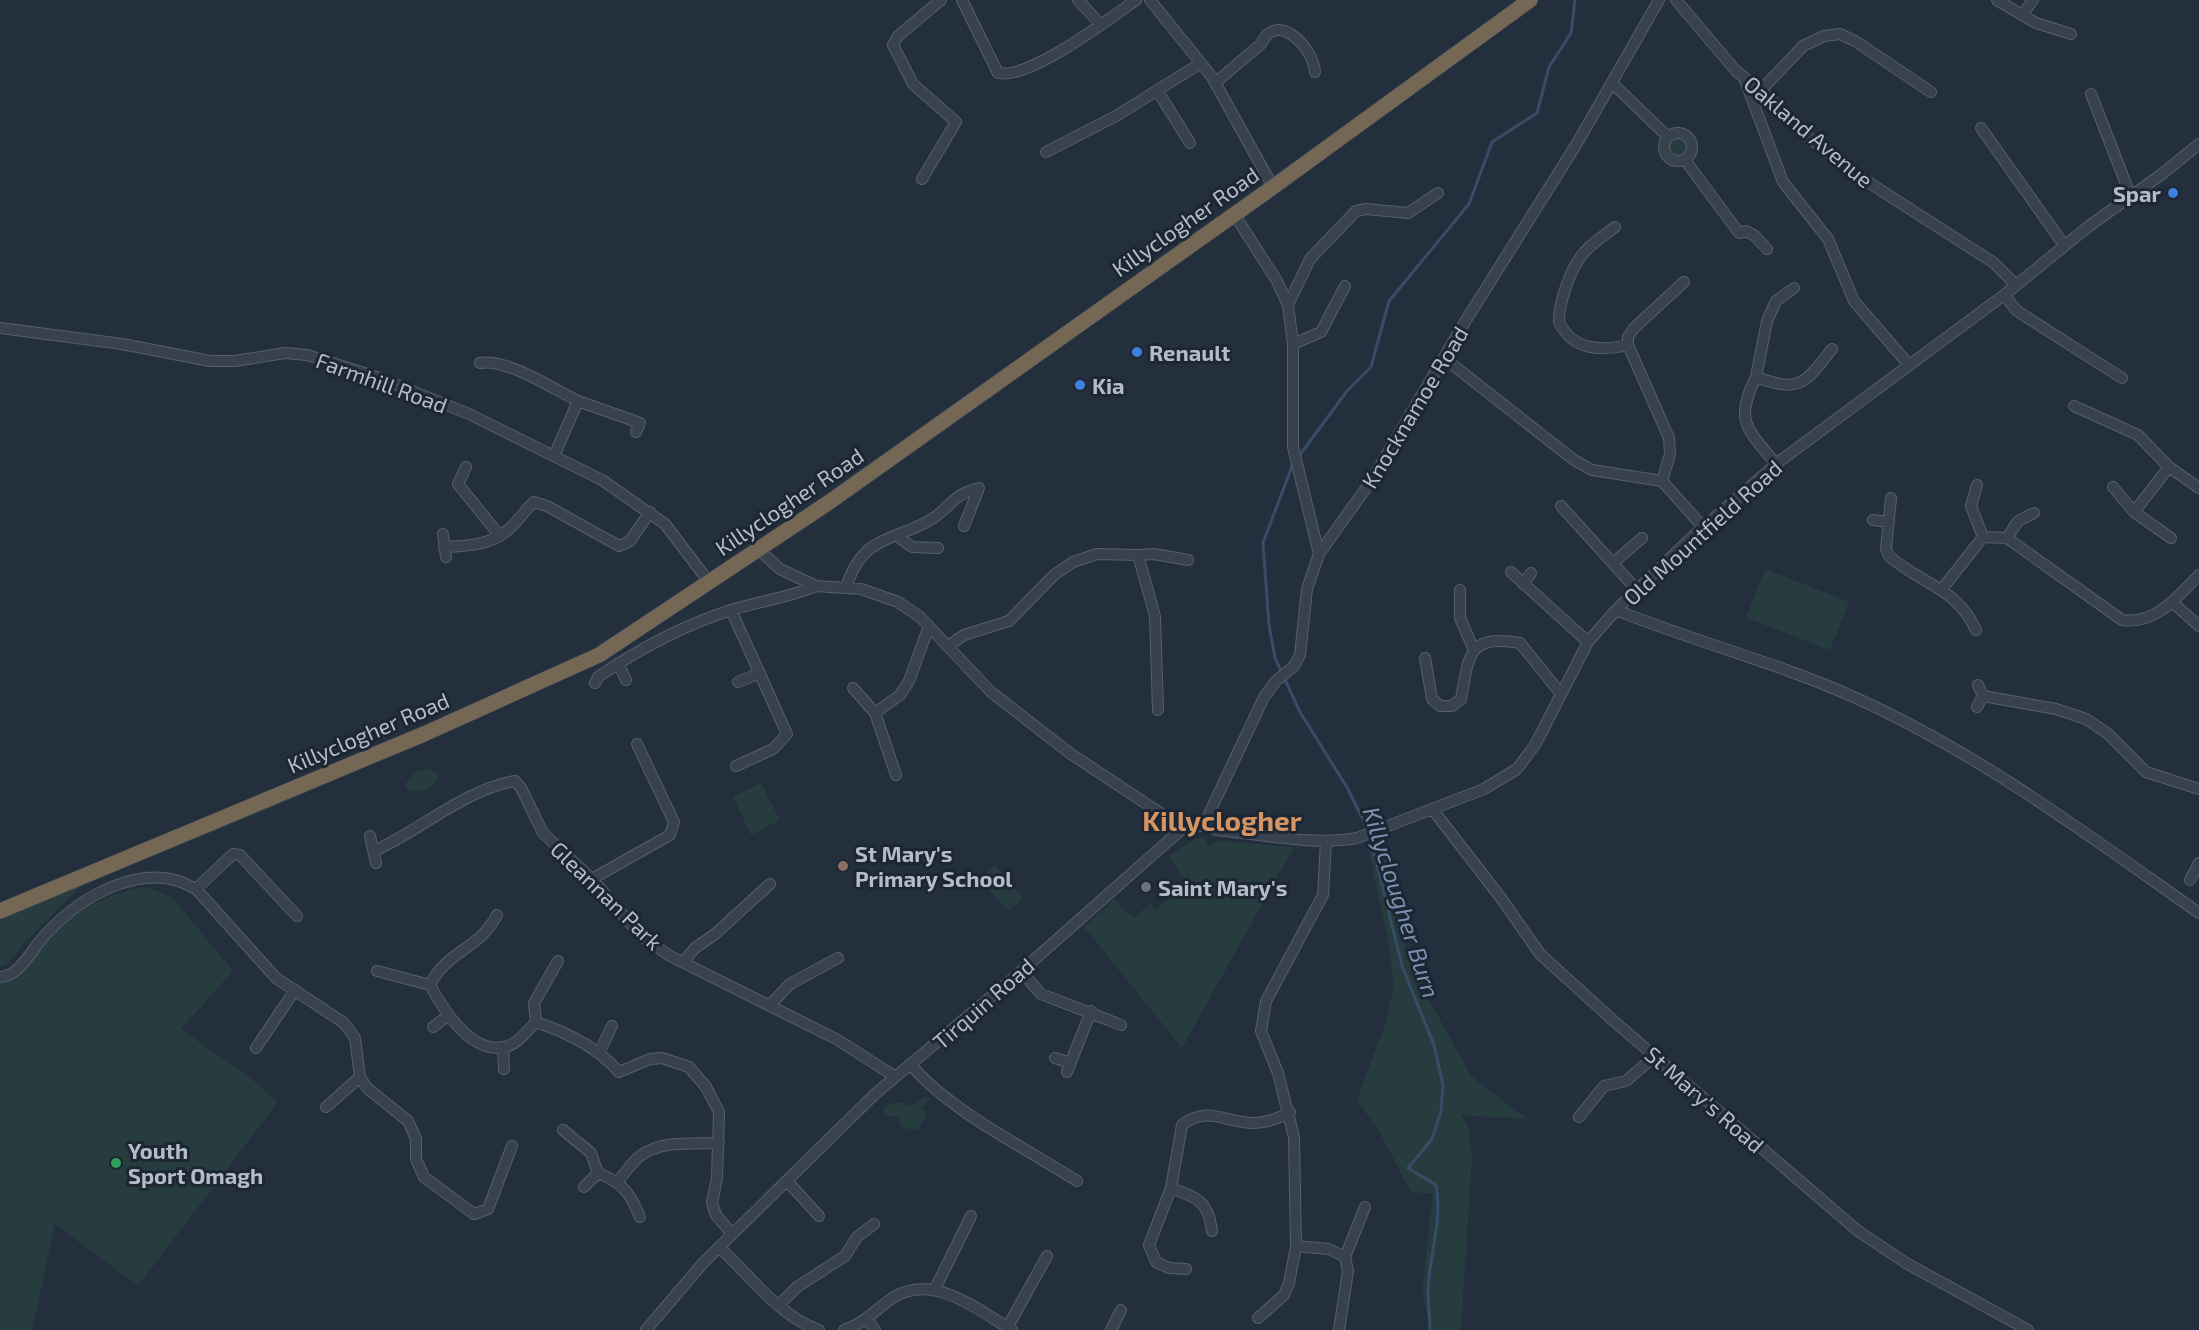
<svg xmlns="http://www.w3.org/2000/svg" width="2199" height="1330" font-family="'Exo 2',sans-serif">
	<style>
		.green { fill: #263c3f }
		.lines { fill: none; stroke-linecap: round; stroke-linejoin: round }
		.stream { stroke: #394c67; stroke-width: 3 }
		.minor-casing { stroke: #565f6c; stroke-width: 12 }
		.highway-casing { stroke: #434c59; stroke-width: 16 }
		.minor { stroke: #38414e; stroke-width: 10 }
		.highway { stroke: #746855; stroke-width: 15 }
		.shop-dot { fill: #3f7fe0; stroke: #1d2633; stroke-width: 2 }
		.education-dot { fill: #8d6e63; stroke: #1d2633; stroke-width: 2 }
		.worship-dot { fill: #6b7280; stroke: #1d2633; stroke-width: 2 }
		.leisure-dot { fill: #2e9e5b; stroke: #1d2633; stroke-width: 2 }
		.labels { text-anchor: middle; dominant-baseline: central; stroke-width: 6; stroke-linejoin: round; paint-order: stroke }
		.street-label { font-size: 22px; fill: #b4bcc9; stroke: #1d2633 }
		.poi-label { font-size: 22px; font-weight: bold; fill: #b4bcc9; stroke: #1d2633; text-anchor: start }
		.water-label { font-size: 24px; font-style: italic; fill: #7c92b1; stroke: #1d2633 }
		.district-label { font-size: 28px; font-weight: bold; fill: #d59563; stroke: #1d2633 }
	</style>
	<rect width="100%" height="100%" fill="#242f3e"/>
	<path class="green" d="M1669 147a9 9 0 1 1 18 0a9 9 0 1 1-18 0Z
		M1765 569 1849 602 1830 650 1746 618Z
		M423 742 255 815 83 884 24 943 8 964 0 967V917Z
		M429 768 439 775C436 788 419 796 407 789L405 784 415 772Z
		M761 783 780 820 751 835 733 797Z
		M1205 837 1208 846 1220 841 1294 847 1182 1048 1084 927 1115 899 1128 914 1135 917 1150 904 1155 910 1170 898 1168 890 1184 880 1169 856 1192 840Z
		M1383 838 1408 961 1413 964 1422 987 1471 1076 1527 1119 1460 1115 1468 1126 1472 1157 1461 1330H1431L1422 1292 1433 1194 1411 1192 1380 1133 1357 1100 1387 1019 1394 985 1388 940 1368 848Z
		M995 865 1023 898 1008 911 980 879Z
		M146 887 172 897 233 971 181 1029 253 1080 278 1102 138 1286 55 1224 32 1330H0V980C44 941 85 894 146 887Z
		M926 1096 930 1099 921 1108 925 1111 926 1117 917 1130 903 1128 897 1117 885 1115 883 1108C900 1101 896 1101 912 1106Z"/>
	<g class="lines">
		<path class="stream" d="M1299 456 1347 391 1371 367 1389 301 1469 204 1492 142 1537 113 1549 67 1571 33 1575 0
			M1294 461 1263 543 1269 625 1275 658 1300 712 1348 789 1364 822 1375 856 1402 966 1434 1045 1443 1085 1441 1111 1432 1139 1408 1168 1436 1185C1443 1221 1429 1255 1428 1292 1428 1305 1430 1318 1430 1330"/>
		<defs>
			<path id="minor" d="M962 0 998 73C1029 80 1109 19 1136 0
				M1078 0 1101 25
				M1150 0 1212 77 1273 187
				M1676 0 1736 71 1770 98 1798 129 1854 173 1994 263 2016 285
				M1997 0 2022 15 2033 0
				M2022 15 2036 23 2071 34
				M1744 78 1783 182 1828 239 1854 301 1909 365
				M1215 83 1261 44C1276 10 1313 46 1315 72
				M1612 83 1668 137
				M1157 90 1190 143
				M1761 90 1803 46 1824 36 1840 34 1855 41 1931 92
				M2091 94 2128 189 2133 195
				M1981 128 2064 245
				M1664 147a14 14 0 1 1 28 0a14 14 0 1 1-28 0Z
				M1046 152 1116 116 1201 63
				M1685 160 1739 233 1746 231 1755 236 1767 249
				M922 179 956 122 913 84 893 45 898 36 941 0
				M1234 214 1277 281 1288 305 1293 344V447L1319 554
				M1615 227C1604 236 1591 243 1582 255 1570 271 1559 301 1559 322 1573 351 1601 351 1628 345
				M1684 282 1634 328 1628 337V345L1669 438 1670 454 1662 481 1703 527
				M2004 295 2017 311 2122 378
				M1288 305 1310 259 1356 211 1366 209 1408 213 1438 193
				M0 328 122 344 210 361H235L285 353 307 355 380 378 469 414 602 480 665 524 709 582
				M1293 344 1321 332 1345 286
				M1444 358 1574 460 1592 470 1662 481
				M480 363C507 358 553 389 578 401L554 456
				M1756 377 1767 321 1776 301 1794 288
				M578 401 640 423 636 432
				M2074 406 2138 435 2169 467 2199 488
				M1776 464C1747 429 1734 421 1756 377 1801 393 1804 384 1832 349
				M466 467 458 484 500 536
				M1977 485 1971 506 1983 537
				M2113 487 2134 512 2171 538
				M1891 498 1886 549 1889 556C1921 584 1957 588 1976 630
				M1561 506 1637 590
				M2134 512 2169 467
				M1873 520 1889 522
				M443 534 446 557
				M897 536 912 547 938 548
				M2007 538 2018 521 2034 513
				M444 547C469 546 493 545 511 527 520 519 525 510 534 502L547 506 619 546 630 541 650 512
				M758 549 780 569 816 586 861 589 898 602 920 617 991 692 1071 754 1183 828 1208 825
				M1138 555 1154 554 1188 560
				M1613 563 1642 538
				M1511 572 1588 642
				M1523 584 1531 573
				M846 588C850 574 855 563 866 552 886 534 919 531 940 513 956 499 957 494 979 488L964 526
				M1942 589 1983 537 2007 538 2122 620C2156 625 2177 597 2199 575
				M1460 590V618L1474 650
				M2172 602 2199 626
				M731 610 787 734 773 749 736 766
				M1616 610C1696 642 1778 663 1856 698 1980 754 2088 835 2199 913
				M948 646 964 635 1009 621 1054 575 1073 562 1097 554 1138 555 1155 616 1158 710
				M1425 658 1432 699 1440 706H1452L1461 699C1469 656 1467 634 1520 643L1561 694
				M618 663 626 680
				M738 682 760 673
				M595 683 598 677C639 649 684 625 731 610 760 601 788 598 816 586
				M1978 685 1983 696 2056 709 2086 719 2107 733 2146 772 2199 789
				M853 688 875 713 896 775
				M1977 707 1983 696
				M875 713 900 695 909 681 929 626
				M1433 810 1501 898 1540 954 1616 1023 1858 1231 1906 1263 2028 1330
				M1208 825 1216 830C1262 834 1311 846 1357 838L1484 789 1517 769 1535 745 1588 642 1616 610 1690 539 1776 464 2004 295 2089 226 2162 174 2199 144
				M1208 825V816L1264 697 1276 681 1294 666 1300 655 1307 589 1319 554 1371 481 1463 325 1576 145 1659 0
				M370 836 376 863
				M374 851C419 831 466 789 515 781L521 788 543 833 592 879 642 937 670 956 838 1040 894 1076
				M592 879 670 835 674 822 637 744
				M2190 880 2199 863
				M196 889 233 854 240 855 297 916
				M558 961 534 1003 536 1022C566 1032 598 1048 619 1072L650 1059 662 1058 689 1067 706 1087 719 1112 717 1178 712 1203 716 1215 732 1234
				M684 961 695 948 715 934 770 884
				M377 971 430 985C443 1009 470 1054 504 1047 517 1045 527 1031 536 1022
				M1021 971 1041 994 1121 1025
				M0 977C19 977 33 948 45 935 81 896 145 858 196 889L276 978 344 1023 355 1038 360 1077 367 1088 408 1121 416 1139V1159L424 1177 474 1214 488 1209 512 1146
				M430 985C446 951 479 950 497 915
				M771 1004 790 984 838 958
				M433 1027 449 1015
				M256 1048 295 990
				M503 1048 504 1069
				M599 1053 612 1026
				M1055 1058 1070 1063
				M910 1064C951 1112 1024 1147 1077 1181
				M1067 1072 1091 1011
				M326 1107 360 1077
				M1579 1117 1604 1086 1626 1081 1655 1056
				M563 1130 591 1153 598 1173C623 1183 630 1193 640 1217
				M618 1181C625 1173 632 1162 640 1156 662 1140 693 1144 719 1143
				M787 1181 819 1216
				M584 1187 598 1173
				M1171 1188C1197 1198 1208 1200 1212 1231
				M1296 1246 1329 1249 1345 1257 1348 1271 1339 1330
				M719 1247C750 1275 778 1316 819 1330
				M1345 1257 1365 1207
				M1186 1269 1169 1268 1156 1262 1149 1245 1171 1188 1182 1125C1209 1105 1225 1123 1254 1123 1266 1123 1279 1118 1290 1112
				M935 1289 971 1216
				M779 1305 797 1287 845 1256 857 1237 874 1224
				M1258 1318 1284 1295 1289 1283 1296 1246 1294 1137 1278 1073 1261 1031 1266 1001 1323 895 1326 841
				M867 1319 875 1330
				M1007 1328 1047 1256
				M646 1330 703 1263 875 1094 1017 975 1183 828
				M844 1330C865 1323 876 1309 894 1297 934 1273 978 1310 1012 1330
				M1111 1330 1121 1310"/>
			<path id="highway" d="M0 911 424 734 599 655 828 503 1273 187 1530 0"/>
		</defs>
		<use href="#minor" class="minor-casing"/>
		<use href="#highway" class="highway-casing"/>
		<use href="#minor" class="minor"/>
		<use href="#highway" class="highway"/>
	</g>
	<g class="shop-dot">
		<circle cx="2173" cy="193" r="6"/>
		<circle cx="1137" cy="352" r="6"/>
		<circle cx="1080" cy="385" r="6"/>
	</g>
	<circle class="education-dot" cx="843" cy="866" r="6"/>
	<circle class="worship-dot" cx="1146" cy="887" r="6"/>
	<circle class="leisure-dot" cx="116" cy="1163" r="6"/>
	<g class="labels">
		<g class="street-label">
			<text transform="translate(1809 131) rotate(40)">Oakland Avenue</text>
			<text transform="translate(1185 221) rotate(-35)">Killyclogher Road</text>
			<text transform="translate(382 382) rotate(20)">Farmhill Road</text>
			<text transform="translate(1414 407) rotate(-59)">Knocknamoe Road</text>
			<text transform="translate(789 501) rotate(-34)">Killyclogher Road</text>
			<text transform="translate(1702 532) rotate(-42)">Old Mountfield Road</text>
			<text transform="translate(368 732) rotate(-23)">Killyclogher Road</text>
			<text transform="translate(607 895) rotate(44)">Gleannan Park</text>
			<text transform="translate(983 1003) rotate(-41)">Tirquin Road</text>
			<text transform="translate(1705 1099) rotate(41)">St Mary's Road</text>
		</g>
		<g class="poi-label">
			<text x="2161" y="193" text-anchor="end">Spar</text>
			<text x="1149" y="352">Renault</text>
			<text x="1092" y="385">Kia</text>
			<text x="855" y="853">St Mary's<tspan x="855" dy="25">Primary School</tspan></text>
			<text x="1158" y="887">Saint Mary's</text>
			<text x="128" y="1150">Youth<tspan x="128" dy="25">Sport Omagh</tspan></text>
		</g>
		<g class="water-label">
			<text transform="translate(1402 902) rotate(72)">Killyclougher Burn</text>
		</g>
		<g class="district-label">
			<text x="1222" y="820">Killyclogher</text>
		</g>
	</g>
</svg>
